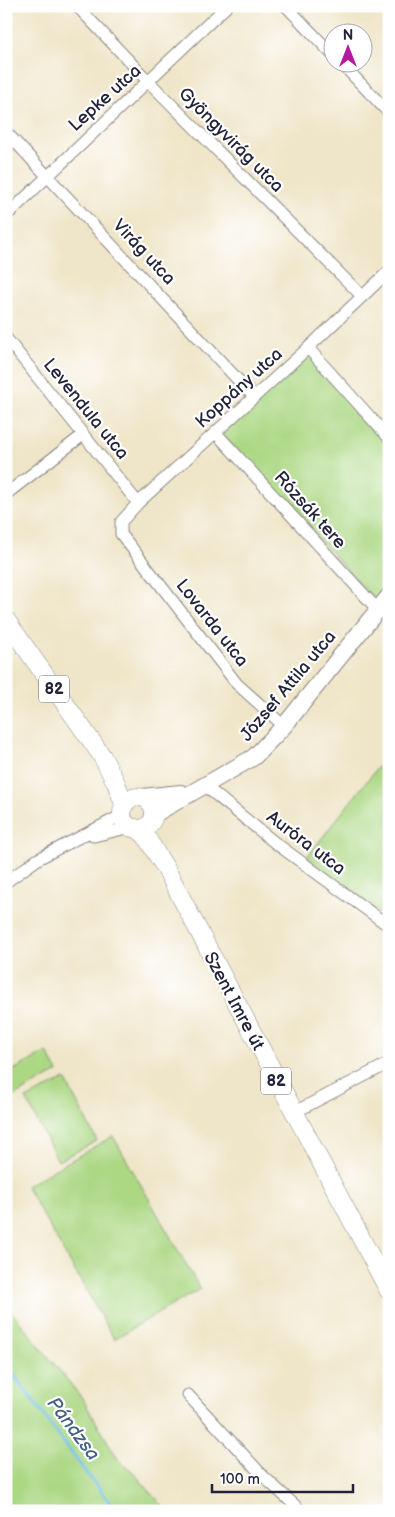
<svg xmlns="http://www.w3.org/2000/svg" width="395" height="1517" font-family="'Balsamiq Sans',sans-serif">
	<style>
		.green { fill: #acd884; stroke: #677d60 }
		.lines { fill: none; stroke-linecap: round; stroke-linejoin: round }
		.stream { stroke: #73beec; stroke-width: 3 }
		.street-casing { stroke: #888482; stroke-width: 13 }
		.secondary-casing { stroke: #888482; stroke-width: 18 }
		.primary-casing { stroke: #888482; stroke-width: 19 }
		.street { stroke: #fff; stroke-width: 11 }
		.secondary { stroke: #fff; stroke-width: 16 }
		.primary { stroke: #fff; stroke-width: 18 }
		.labels { text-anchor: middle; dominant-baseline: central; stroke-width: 4.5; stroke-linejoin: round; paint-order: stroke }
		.shield { fill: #fff; stroke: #646476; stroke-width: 1 }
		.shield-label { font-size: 16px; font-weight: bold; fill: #22223b }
		.street-label { font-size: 18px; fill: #22223b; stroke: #fff }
		.water-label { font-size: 19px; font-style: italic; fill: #426082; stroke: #fff }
	</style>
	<rect width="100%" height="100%" fill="#fff"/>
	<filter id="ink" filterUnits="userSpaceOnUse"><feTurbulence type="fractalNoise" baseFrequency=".02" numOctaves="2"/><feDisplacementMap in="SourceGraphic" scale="10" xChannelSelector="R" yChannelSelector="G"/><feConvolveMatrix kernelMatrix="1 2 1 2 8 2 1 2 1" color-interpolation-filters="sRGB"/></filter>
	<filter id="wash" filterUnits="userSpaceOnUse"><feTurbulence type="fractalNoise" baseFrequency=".0096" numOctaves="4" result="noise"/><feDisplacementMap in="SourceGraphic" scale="20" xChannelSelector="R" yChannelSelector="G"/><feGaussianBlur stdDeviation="1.12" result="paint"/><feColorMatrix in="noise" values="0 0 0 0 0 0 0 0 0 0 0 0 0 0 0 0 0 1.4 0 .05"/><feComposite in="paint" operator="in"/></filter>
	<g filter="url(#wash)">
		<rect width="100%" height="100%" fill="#efe5c8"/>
		<path class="green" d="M308 354 389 444V582L375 600 221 433Z
			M389 753V921L307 857Z
			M47 1052 58 1072 14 1096 6 1082V1074Z
			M65 1079 97 1141 58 1161 26 1099Z
			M113 1136 200 1289 114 1339 26 1186Z
			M6 1305 82 1398 119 1461 131 1470 167 1511H6Z"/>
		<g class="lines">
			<path class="stream" d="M6 1364 87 1474 117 1511"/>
		</g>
	</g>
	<g filter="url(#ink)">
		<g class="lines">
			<defs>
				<path id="street" d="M77 6 149 82 362 296
					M286 6 332 54
					M340 62 389 113
					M6 132 254 397
					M6 216 227 6
					M6 338 138 503
					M308 348 389 438
					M216 433 378 610
					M6 494 83 435
					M284 726 237 684 121 534V522L138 503 308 348 389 271
					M205 786 274 842 389 926
					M94 836 131 827
					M6 882 38 859 122 815
					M293 1113 389 1063
					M188 1395 263 1476 301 1511"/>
				<path id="secondary" d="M142 797 181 793
					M153 815 254 757 284 726 389 596"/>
				<path id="primary" d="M6 620 102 756 116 783 124 804
					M122 813a16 16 0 1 1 32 0a16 16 0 1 1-32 0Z
					M136 828 145 835 166 869 389 1291"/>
			</defs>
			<use href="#street" class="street-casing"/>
			<use href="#secondary" class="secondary-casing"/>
			<use href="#primary" class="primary-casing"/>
			<use href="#street" class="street"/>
			<use href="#secondary" class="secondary"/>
			<use href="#primary" class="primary"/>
		</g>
	</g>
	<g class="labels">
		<g class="shield">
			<rect x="39" y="675.5" width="30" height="27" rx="4"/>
			<rect x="261" y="1067.5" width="30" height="27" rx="4"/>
		</g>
		<g class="shield-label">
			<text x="54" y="689">82</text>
			<text x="276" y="1081">82</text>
		</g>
		<g class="street-label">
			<text transform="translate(105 98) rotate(-42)">Lepke utca</text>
			<text transform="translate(231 140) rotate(45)">Gyöngyvirág utca</text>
			<text transform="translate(144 252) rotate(47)">Virág utca</text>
			<text transform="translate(239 388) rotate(-42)">Koppány utca</text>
			<text transform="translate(86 409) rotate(51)">Levendula utca</text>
			<text transform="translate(310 510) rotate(48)">Rózsák tere</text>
			<text transform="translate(212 623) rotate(52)">Lovarda utca</text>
			<text transform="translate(288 686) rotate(-50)">József Attila utca</text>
			<text transform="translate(306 843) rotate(37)">Auróra utca</text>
			<text transform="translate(234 1001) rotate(62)">Szent Imre út</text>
		</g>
		<g class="water-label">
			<text transform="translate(73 1429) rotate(53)">Pándzsa</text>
		</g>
	</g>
	<rect width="395" height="1517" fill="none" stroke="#fff" stroke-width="25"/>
	<g transform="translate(348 48)"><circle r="24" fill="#ffffff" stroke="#a7a7b1"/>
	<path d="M0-4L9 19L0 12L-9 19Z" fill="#b5179e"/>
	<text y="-8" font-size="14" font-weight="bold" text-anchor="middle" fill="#22223b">N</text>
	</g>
	<path d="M212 1484v8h141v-8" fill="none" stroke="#22223b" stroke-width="2.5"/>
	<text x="220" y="1484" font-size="15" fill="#22223b" stroke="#ffffff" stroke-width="4" paint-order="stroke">100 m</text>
</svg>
